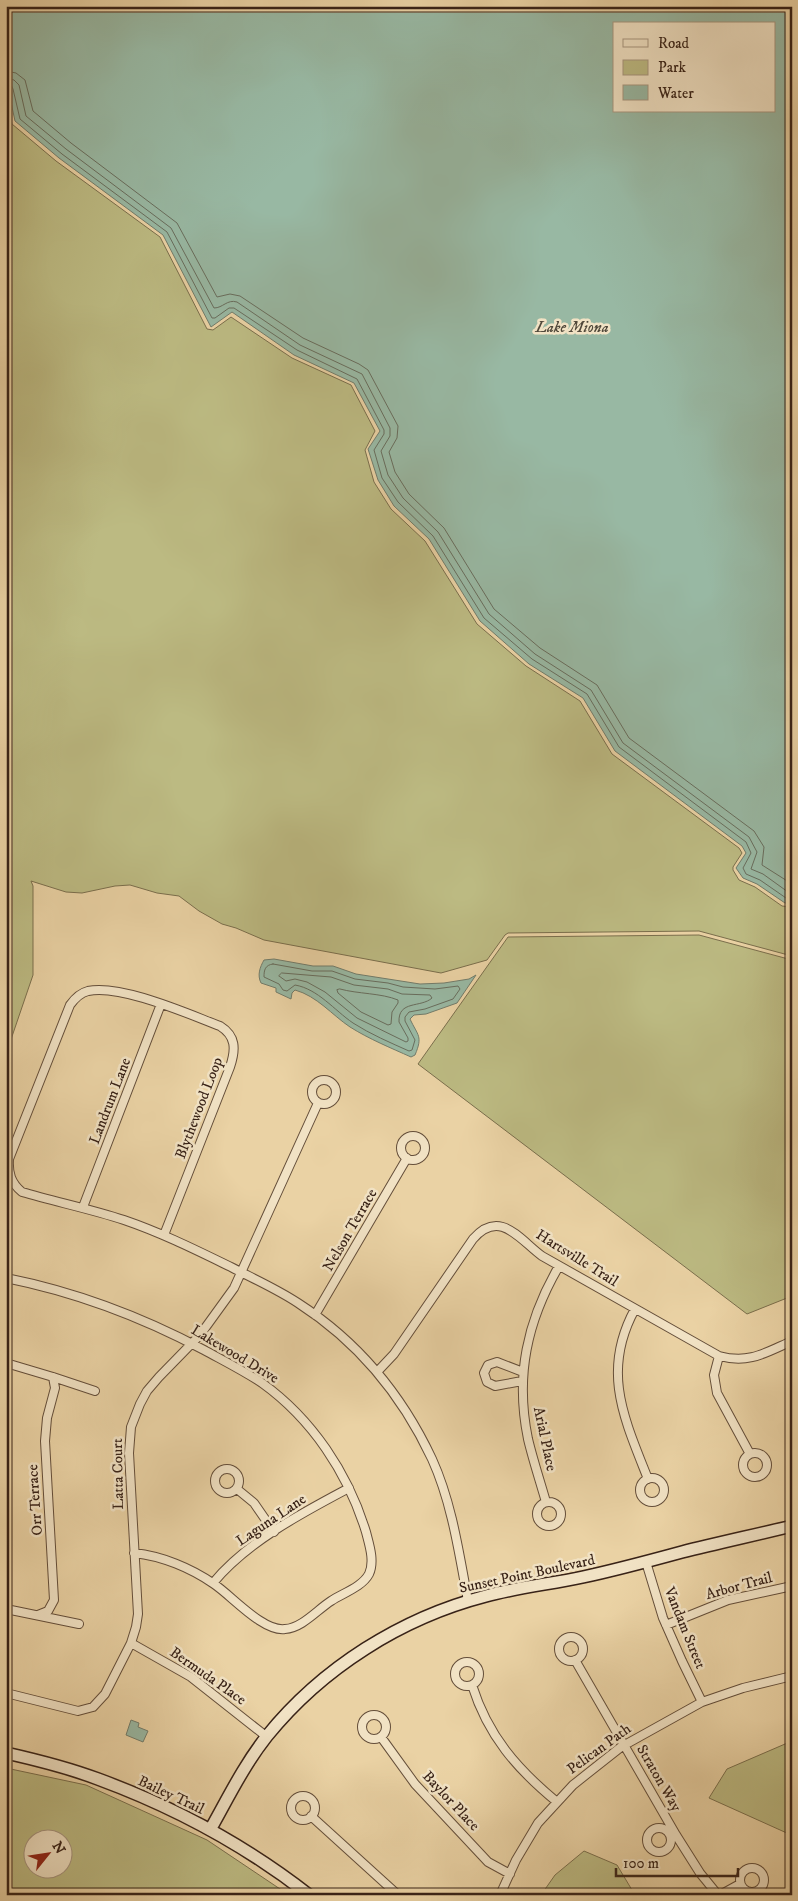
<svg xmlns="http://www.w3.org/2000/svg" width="798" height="1901" font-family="'IM FELL DW Pica',serif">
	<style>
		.green { fill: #bcba82; stroke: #7a6e4c; fill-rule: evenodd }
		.water { fill: #98b8a3; stroke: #727c6b; fill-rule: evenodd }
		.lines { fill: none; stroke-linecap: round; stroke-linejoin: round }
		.shore { stroke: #686d5d; stroke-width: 1 }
		.street-casing { stroke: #644e3a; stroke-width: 10 }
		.secondary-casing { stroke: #382217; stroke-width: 14 }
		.street { stroke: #f1e2c4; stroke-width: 8 }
		.secondary { stroke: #f1e2c4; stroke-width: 11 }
		.labels { text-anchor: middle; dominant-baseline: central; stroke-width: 5; stroke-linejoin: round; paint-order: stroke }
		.street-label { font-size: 15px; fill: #382217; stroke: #f1e2c4 }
		.water-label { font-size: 16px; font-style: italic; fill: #50483a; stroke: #f1e2c4 }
	</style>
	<rect width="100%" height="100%" fill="#ead2a4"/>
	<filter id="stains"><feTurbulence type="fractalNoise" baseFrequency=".004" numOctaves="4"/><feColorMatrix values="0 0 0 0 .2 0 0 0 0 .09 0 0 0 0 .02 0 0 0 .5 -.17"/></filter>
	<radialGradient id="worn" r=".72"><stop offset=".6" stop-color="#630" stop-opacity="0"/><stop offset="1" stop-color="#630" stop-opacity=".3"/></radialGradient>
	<path class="green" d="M6 98 12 124 56 161 160 237 207 329 213 330 231 317 292 358 351 385 375 431 365 450 374 482 391 509 425 541 477 624 526 666 580 701 612 754 739 848 742 853 733 867V870L739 880 755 887 782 906 792 907V956L699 931 508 933 505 935 487 960 441 973 264 940 236 928 222 924 199 911 179 896 157 893 130 885 115 886 82 893 66 892 31 881 33 886V975L6 1054Z
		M699 935 792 960V1296L747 1314 418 1064 508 937Z
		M792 1741V1840L789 1834 709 1798 727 1769Z
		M6 1768 86 1785 207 1840 289 1895H25L6 1888ZM32 1838H62V1868H32Z
		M584 1851 617 1865 632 1890 631 1895H541L555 1875Z"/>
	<path class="water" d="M6 6H792V903H785L757 884 743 878 736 868 746 853 742 846 615 751 583 698 529 664 480 621 429 539 394 506 378 480 368 449 380 431 354 383 294 355 232 312 211 327 163 235 59 158 15 121 6 79ZM614 24H774V111H614Z
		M274 959 313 966H333L356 974 420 984 444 983 469 979 476 975 457 1003 426 1014 414 1015 410 1019C418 1036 423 1036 415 1055L411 1057C391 1048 369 1039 350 1027 332 1015 317 996 295 990L292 993 291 999 276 992V988L261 983C257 975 260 967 264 960Z
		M131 1720 139 1723 138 1727 148 1731 143 1742 126 1735Z"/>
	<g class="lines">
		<path class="shore" d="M6 71 16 73 25 80 33 111 71 143 177 223 217 297 230 294 240 296 303 338 359 364 368 370 398 426 397 438 389 452 395 472 409 494 444 528 494 609 540 648 597 685 629 738 754 831 764 847 762 865 792 884
			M6 78 14 80 19 85 26 116 66 149 171 228 214 308C223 308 227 299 237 302L300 345 362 374 390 428V436L381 451 388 475 403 498 438 532 489 614 535 654 591 690 623 743 749 837 757 852 751 869 763 874 788 892H792
			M6 85H11L13 89 20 119 62 154 167 232 212 318H215L229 308H234L297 350 357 379 384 430V434L374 450 382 478 398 502 433 536 484 618 532 659 587 694 619 747 746 842 751 853 743 868 746 874 760 880 786 898H792
			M273 964 312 971H332L355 979 388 983 403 987 435 989 458 986 460 989 453 999 425 1009 409 1012 405 1017V1021L415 1040 412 1050 409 1051C391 1043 370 1034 353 1023 334 1010 318 989 295 985L287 991 283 990 279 984 264 977C264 970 265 965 273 964Z
			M282 973 331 977 354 985 388 989 402 994 430 995 432 998C421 1008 398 1000 399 1022L408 1038V1041L406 1042 357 1018 325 992 307 982 295 979 286 981 279 976Z
			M340 989C358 994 381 993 398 1000V1003L392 1012 391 1024 388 1025 361 1012 338 993 337 990Z"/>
		<defs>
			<path id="street" d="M312 1092a12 12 0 1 1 24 0a12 12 0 1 1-24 0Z
				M401 1148a12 12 0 1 1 24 0a12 12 0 1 1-24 0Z
				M83 1207 161 1004
				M164 1235 230 1067C236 1049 236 1036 220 1026 188 1014 121 984 88 991 80 993 75 998 70 1005L9 1159C8 1173 11 1183 22 1192 56 1202 91 1209 124 1220 162 1233 196 1250 231 1267 254 1279 277 1289 298 1303 357 1341 402 1395 432 1459 452 1503 459 1553 468 1601
				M6 1278C76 1292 142 1317 204 1350 224 1361 244 1371 262 1383 312 1419 348 1473 366 1532 369 1544 375 1561 369 1574 362 1587 343 1593 331 1601 317 1610 302 1628 285 1629 263 1632 232 1596 214 1584 191 1568 162 1556 134 1553
				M635 1309C601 1371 624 1418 648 1479
				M315 1315 407 1158
				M719 1356 714 1375 717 1393 750 1454
				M6 1363 53 1377 95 1391
				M377 1372 394 1354 473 1239C500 1208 520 1240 542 1256L719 1356C749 1364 765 1353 792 1341
				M522 1381 495 1386 487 1382 484 1373 488 1365 497 1362 523 1372
				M743 1465a12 12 0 1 1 24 0a12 12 0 1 1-24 0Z
				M215 1481a12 12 0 1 1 24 0a12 12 0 1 1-24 0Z
				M640 1490a12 12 0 1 1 24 0a12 12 0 1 1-24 0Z
				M237 1489 254 1503 274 1532
				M537 1514a12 12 0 1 1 24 0a12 12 0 1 1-24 0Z
				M546 1502C540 1481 533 1460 528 1439 515 1376 527 1321 559 1266
				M646 1562 663 1618 682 1661 702 1702
				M213 1583C248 1541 302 1513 349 1488
				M6 1609 79 1624
				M38 1615 48 1611 54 1600 45 1441 47 1418 55 1388 53 1377
				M666 1625 728 1600 792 1586
				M559 1649a12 12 0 1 1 24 0a12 12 0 1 1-24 0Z
				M131 1643 191 1677 267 1737
				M575 1660 676 1835 700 1873 718 1895
				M455 1674a12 12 0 1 1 24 0a12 12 0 1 1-24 0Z
				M472 1685C488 1736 517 1769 557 1802
				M6 1693 78 1711 93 1707 105 1694 131 1643 136 1627 138 1614 129 1453 131 1427 140 1404 147 1391 159 1377 200 1335 234 1288 318 1103
				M362 1727a12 12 0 1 1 24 0a12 12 0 1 1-24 0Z
				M381 1737 415 1784 488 1862 510 1874
				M291 1808a12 12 0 1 1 24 0a12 12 0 1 1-24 0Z
				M311 1816 398 1895
				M647 1840a12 12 0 1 1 24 0a12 12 0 1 1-24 0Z
				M740 1880a12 12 0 1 1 24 0a12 12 0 1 1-24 0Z
				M500 1895 516 1860 538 1823 573 1785 621 1747 702 1702 743 1688 792 1676
				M720 1895 740 1884"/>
			<path id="secondary" d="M6 1753C37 1760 69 1768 98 1779 174 1807 245 1845 309 1895
				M210 1830C228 1798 244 1765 267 1736 322 1668 401 1618 486 1596 518 1587 551 1584 583 1577 616 1570 649 1561 682 1552 718 1543 755 1535 792 1526"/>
		</defs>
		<use href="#street" class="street-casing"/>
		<use href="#secondary" class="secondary-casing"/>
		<use href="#street" class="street"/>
		<use href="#secondary" class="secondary"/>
	</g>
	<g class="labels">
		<g class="street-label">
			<text transform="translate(110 1101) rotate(-69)">Landrum Lane</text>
			<text transform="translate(199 1108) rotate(-69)">Blythewood Loop</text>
			<text transform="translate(350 1230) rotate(-60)">Nelson Terrace</text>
			<text transform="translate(577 1258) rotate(32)">Hartsville Trail</text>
			<text transform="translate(235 1354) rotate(31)">Lakewood Drive</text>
			<text transform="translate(545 1439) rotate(78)">Arial Place</text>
			<text transform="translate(118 1474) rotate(-91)">Latta Court</text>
			<text transform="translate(35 1500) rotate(-94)">Orr Terrace</text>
			<text transform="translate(271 1520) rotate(-34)">Laguna Lane</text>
			<text transform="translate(527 1574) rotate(-12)">Sunset Point Boulevard</text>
			<text transform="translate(739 1586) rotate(-15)">Arbor Trail</text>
			<text transform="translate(685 1628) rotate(68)">Vandam Street</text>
			<text transform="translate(208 1676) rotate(35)">Bermuda Place</text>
			<text transform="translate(599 1749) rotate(-36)">Pelican Path</text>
			<text transform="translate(659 1778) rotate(60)">Straton Way</text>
			<text transform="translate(171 1795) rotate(25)">Bailey Trail</text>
			<text transform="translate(451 1801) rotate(47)">Baylor Place</text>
		</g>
		<g class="water-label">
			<text x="572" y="327">Lake Miona</text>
		</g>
	</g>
	<rect width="798" height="1901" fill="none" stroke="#ead2a4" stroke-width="25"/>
	<rect x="8" y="8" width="783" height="1886" fill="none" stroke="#382217" stroke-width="2.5"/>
	<rect x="12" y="12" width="773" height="1876" fill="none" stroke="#382217"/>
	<rect x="613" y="22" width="162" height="90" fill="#f1e2c4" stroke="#a7957f"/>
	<rect x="623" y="39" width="25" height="8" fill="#f1e2c4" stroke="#a7957f"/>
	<text x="658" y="48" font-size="15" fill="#382217">Road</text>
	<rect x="623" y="60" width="25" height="15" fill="#bcba82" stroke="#a7957f"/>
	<text x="658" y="72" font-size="15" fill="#382217">Park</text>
	<rect x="623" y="85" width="25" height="15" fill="#98b8a3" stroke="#a7957f"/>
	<text x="658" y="98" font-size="15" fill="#382217">Water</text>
	<g transform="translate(48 1854) rotate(60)"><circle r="24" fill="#f1e2c4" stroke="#a7957f"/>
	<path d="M0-4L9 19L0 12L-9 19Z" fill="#8f2418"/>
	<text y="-8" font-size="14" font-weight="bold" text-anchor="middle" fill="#382217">N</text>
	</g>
	<path d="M616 1868v8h122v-8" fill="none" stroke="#382217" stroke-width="2.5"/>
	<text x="623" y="1868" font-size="15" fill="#382217" stroke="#f1e2c4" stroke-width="4" paint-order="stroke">100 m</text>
	<rect width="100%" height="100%" filter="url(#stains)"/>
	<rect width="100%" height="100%" fill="url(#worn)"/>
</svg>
